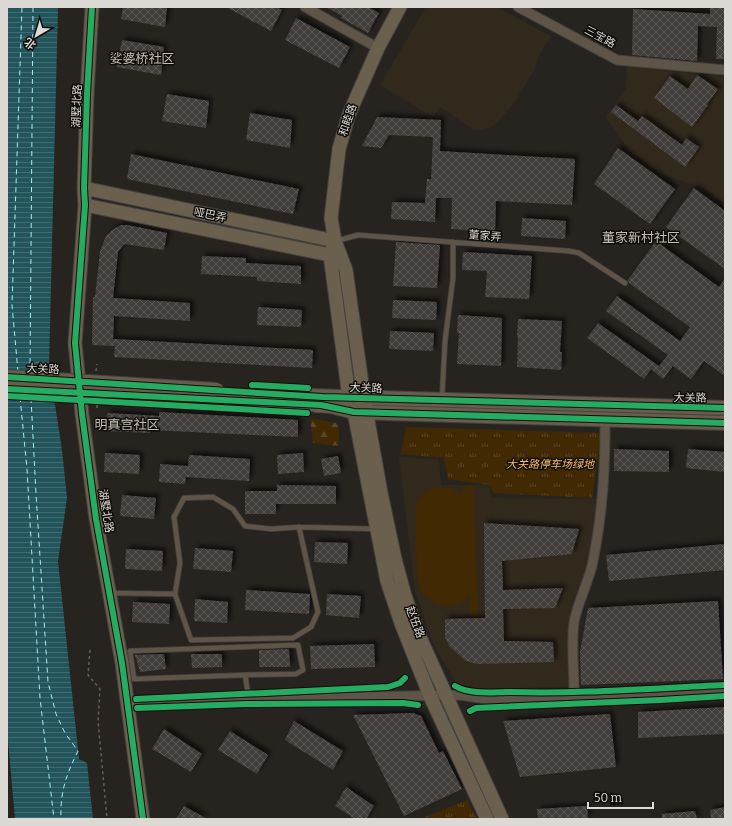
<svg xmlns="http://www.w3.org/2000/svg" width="732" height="826" font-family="Bitter,'Noto Sans SC',serif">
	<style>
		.built { fill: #32291d }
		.grass { fill: url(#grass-tufts) }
		.forest { fill: url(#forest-firs) }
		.pitch { fill: #412904 }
		.water { fill: url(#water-rules) }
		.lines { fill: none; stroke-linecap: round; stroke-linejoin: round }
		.ferry { stroke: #a2effa; stroke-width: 1; stroke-dasharray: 5 4; stroke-linecap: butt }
		.building { fill: url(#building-cross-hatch); filter: url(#shadow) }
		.lane-casing { stroke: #43413e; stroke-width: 6 }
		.street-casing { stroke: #43413e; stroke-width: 11 }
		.secondary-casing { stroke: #43413e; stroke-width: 15 }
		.primary-casing { stroke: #43413e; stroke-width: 16 }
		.path { stroke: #666057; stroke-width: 1.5; stroke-dasharray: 3 3; stroke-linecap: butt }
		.lane { stroke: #5e5448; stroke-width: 4.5 }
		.street { stroke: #5e5448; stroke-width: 9 }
		.secondary { stroke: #6b5f4e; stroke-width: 13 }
		.primary { stroke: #685c4a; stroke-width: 14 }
		.primary-bridge-casing { stroke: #43413e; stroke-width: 16; stroke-linecap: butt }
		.primary-bridge { stroke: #685c4a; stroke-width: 14 }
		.cycleway-casing { stroke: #100e0a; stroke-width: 8 }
		.cycleway { stroke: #26ab63; stroke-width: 6 }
		.labels { text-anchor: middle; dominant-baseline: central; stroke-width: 3; stroke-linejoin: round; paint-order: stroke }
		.street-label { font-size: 11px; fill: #ddd9d4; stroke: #100e0a }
		.park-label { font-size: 11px; font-style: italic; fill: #febd65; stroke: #100e0a }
		.quarter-label { font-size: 13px; fill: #c7bfb5; stroke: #100e0a }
	</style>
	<defs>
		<pattern id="grass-tufts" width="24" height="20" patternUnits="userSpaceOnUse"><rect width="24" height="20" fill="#412904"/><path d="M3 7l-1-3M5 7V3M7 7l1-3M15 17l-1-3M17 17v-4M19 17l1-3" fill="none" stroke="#5c4728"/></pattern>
		<pattern id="forest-firs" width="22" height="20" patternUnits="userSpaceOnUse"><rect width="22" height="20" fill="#412904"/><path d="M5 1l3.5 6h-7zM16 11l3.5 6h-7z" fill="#5c4728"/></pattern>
		<pattern id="water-rules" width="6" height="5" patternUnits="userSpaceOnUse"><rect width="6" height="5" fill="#22545b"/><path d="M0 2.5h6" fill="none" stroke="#426c72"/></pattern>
		<pattern id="building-cross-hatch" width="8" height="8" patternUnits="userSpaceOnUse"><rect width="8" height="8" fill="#403e3a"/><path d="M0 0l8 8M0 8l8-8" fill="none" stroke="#5b5956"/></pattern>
		<filter id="shadow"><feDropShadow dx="3.5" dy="-3.5" stdDeviation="2" flood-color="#0009"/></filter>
	</defs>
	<rect width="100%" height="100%" fill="#272420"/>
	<path class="built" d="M426 7H497L551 36 540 53 533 72 514 103 495 125 483 130H474L440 107 433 117 380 85Z
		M627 66 725 77V204L704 188 663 175 631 153 606 117 626 88Z
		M399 457 439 460 441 485H489L491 498 601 499 573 653 569 687 460 689 432 642 415 591Z"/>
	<path class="grass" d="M406 427 601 433 592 498 494 493 489 485 448 479 444 458 401 454Z
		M467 800 477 819H420Z"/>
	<path class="forest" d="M310 418 336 423 339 429V446L313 443Z"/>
	<path class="pitch" d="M473 485 478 616H470L469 595 461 602 454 605 447 606 439 605 425 596 419 588 417 574 415 509 418 501 427 490 435 487 452 488 462 495 463 487Z"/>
	<path class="water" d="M7 7H58L49 365 62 450 67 498 58 561 79 759 87 763 93 819H15L7 729Z"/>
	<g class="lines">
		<path class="ferry" d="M18 372 12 305 22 7
			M30 372 33 7
			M20 397 27 469 40 698 54 819
			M31 398 36 494 48 682 56 714 65 733 78 751C66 775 60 792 61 819"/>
	</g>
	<path class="building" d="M123 7H167L165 27 121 19Z
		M226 7H276L282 10 271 31Z
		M326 7H368L379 13 368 33 341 18 342 16Z
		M710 7H725V59H716L717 27 698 26 697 61 632 55 633 9 710 14Z
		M296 18 350 47 339 68 285 40Z
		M122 40 164 47 161 75 117 67Z
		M697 75 718 89 707 104 708 105 692 127 654 98 670 76 688 89Z
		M167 94 209 101 206 128 162 121Z
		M616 105 638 121 642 116 682 145 686 138 699 147 685 167 611 112Z
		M250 113 292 120 290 148 246 140Z
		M377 117 441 120 440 151 575 159 572 205 496 201 495 232 451 229 452 198H436L435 222 391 219 392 202 425 203 427 179H431L433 137 389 135 381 148 362 146Z
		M618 148 675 189 650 224 594 184Z
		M131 154 299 189 293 214 127 179Z
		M694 188 725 211V269L666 227Z
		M522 218 566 221 565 239 521 236Z
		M121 225H127L167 233 164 250 124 244 118 252 113 298 190 303V321L114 316 113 339 313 350 312 368 114 357 115 346 92 345 93 297H95L100 251 106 236 112 230Z
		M656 241 719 287 725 278V376L704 361 691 379 673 366 663 379 651 369 644 379 587 338 598 323 659 366 668 355 606 311 617 296 680 341 690 327 629 283 628 280Z
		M396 242 440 245 437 288 393 286Z
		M463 252 532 256 529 299 485 297 487 271 462 270Z
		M202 256 246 258V263L301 266V284L257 281V277L201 274Z
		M393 300 437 302 436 320 392 318Z
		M258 307 302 310 301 327 257 325Z
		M458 315 502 318 501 366 457 364 459 333H457Z
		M518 319 562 321 560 352H562L561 370 517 367 518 337H517Z
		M390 331 434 333 433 351 389 349Z
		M159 412 298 420V437L150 430V433L106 431 107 413 159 416Z
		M614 449 669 451V472L614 471Z
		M688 449 725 452V472L686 468Z
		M105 453 140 455 139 474 104 472Z
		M303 453 304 472 278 474 277 455Z
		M189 455 250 459 249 481 186 477 185 484 159 482 160 464 188 466Z
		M338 456 341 473 324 476 321 459Z
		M277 485 336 486V504H276V514H245V491H277Z
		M122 495 156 498 154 519 120 516Z
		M484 523 579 529 572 554 502 561 503 590 563 588 555 608 503 609 504 641 553 642 554 662 477 664 466 661 449 646 445 637V619L485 618Z
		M315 542 348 543 347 564 314 562Z
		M725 544V570L609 581 606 555Z
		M195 548 233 551 231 572 193 569Z
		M126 549 163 551 162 571 125 569Z
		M246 590 310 594 309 614 245 610Z
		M327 594 361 596 359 618 326 615Z
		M195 599 228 602 227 623 194 621Z
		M718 601 723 679 581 685 580 652 588 608Z
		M133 602 170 604 169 624 132 622Z
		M374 644 375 667 311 669 310 646Z
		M289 649 290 667H259V650Z
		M164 654 166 669 140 672 135 655Z
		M191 654H222V667L192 668Z
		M725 707V734L638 738V712Z
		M413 713 421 716 439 753 443 751 462 789 404 816 353 715Z
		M610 714 616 767 520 777 503 721Z
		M294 721 343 751 333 770 285 740Z
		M164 729 202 754 191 772 152 749Z
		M230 731 268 755 257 774 218 750Z
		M346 787 374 806 366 819H355L335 806Z
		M184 806 207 819H176Z
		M587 806 588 819H538L537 809Z
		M725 807V819H711L710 810Z
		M695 811 697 819H662V814Z"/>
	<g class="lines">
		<defs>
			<path id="lane" d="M336 241 358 235 569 251 579 253 625 283
				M442 398 445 341 453 278V242
				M299 527 318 612 311 627 293 638 191 640 175 594 180 563 174 517 184 498 213 497 233 509 245 526 271 529 299 527 376 529
				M111 593 175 594
				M245 675 134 679 130 651 298 645 303 670 296 674 245 675 249 699"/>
			<path id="street" d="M305 7 378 48
				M518 7 617 60 725 70
				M574 689C574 668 571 644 574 622 578 601 589 582 593 561 602 517 605 474 605 429
				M128 703 249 699 460 695 493 700 536 699 725 690"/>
			<path id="secondary" d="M92 7 87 94 84 188 85 205 75 343 82 414 96 519 122 663 143 819
				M400 7 378 48 349 114 339 149 331 218 335 241 346 270 364 398 381 493 395 559 405 596 418 633 502 819
				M84 188 335 241
				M85 205 330 255
				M335 241 330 255 349 397 354 412 387 581 401 623 430 696 487 819"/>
			<path id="primary" d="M308 396 725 408
				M316 405 331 406 354 412 725 423"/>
		</defs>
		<use href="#lane" class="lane-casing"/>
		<use href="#street" class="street-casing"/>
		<use href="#secondary" class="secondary-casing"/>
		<use href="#primary" class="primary-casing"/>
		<path class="path" d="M96 371 97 364
			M97 405V411
			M90 650 88 675 100 689 98 721 107 819"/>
		<use href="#lane" class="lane"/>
		<use href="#street" class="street"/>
		<use href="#secondary" class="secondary"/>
		<use href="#primary" class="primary"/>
		<defs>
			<path id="primary-bridge" d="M7 377 217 390
				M7 389 309 405"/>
		</defs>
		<use href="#primary-bridge" class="primary-bridge-casing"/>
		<use href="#primary-bridge" class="primary-bridge"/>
		<defs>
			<path id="cycleway" d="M92 7 87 94 84 188 85 205 75 343 82 414 96 519 122 663 143 819
				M7 377 323 397 725 408
				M252 385 308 388
				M7 389 321 405 354 412 725 423
				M7 396 307 413
				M455 686C471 695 492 692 511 692 583 694 654 688 725 685
				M136 699 388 687 400 683 405 678
				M137 708 247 704 403 703 418 705
				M470 711 476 708 661 700 725 696"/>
		</defs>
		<use href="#cycleway" class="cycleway-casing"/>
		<use href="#cycleway" class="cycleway"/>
	</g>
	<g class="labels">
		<g class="street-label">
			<text transform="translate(600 37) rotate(28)">三宝路</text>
			<text transform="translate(77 106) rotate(-88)">湖墅北路</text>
			<text transform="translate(348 120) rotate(-71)">和睦路</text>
			<text transform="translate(210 215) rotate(12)">哑巴弄</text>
			<text transform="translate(485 236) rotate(4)">董家弄</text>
			<text transform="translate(43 369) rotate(3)">大关路</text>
			<text transform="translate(366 388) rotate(2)">大关路</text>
			<text transform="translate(690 398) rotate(1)">大关路</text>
			<text transform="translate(106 511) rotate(81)">湖墅北路</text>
			<text transform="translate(415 622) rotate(69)">赵伍路</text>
		</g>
		<g class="park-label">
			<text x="550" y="464">大关路停车场绿地</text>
		</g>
		<g class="quarter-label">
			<text x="142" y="58">娑婆桥社区</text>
			<text x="641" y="237">董家新村社区</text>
			<text x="127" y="424">明真宫社区</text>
		</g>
	</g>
	<rect width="732" height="826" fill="none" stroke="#ddd9d4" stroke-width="16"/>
	<g transform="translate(36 36) rotate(218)" stroke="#100e0a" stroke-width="3" paint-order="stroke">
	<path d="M0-3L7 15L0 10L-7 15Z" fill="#ddd9d4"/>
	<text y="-6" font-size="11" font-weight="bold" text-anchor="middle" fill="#ddd9d4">北</text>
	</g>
	<path d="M588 802v6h65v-6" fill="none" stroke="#ddd9d4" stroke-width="2"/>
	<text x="594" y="802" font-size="12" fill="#ddd9d4" stroke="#100e0a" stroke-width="3" paint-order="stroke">50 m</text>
</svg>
